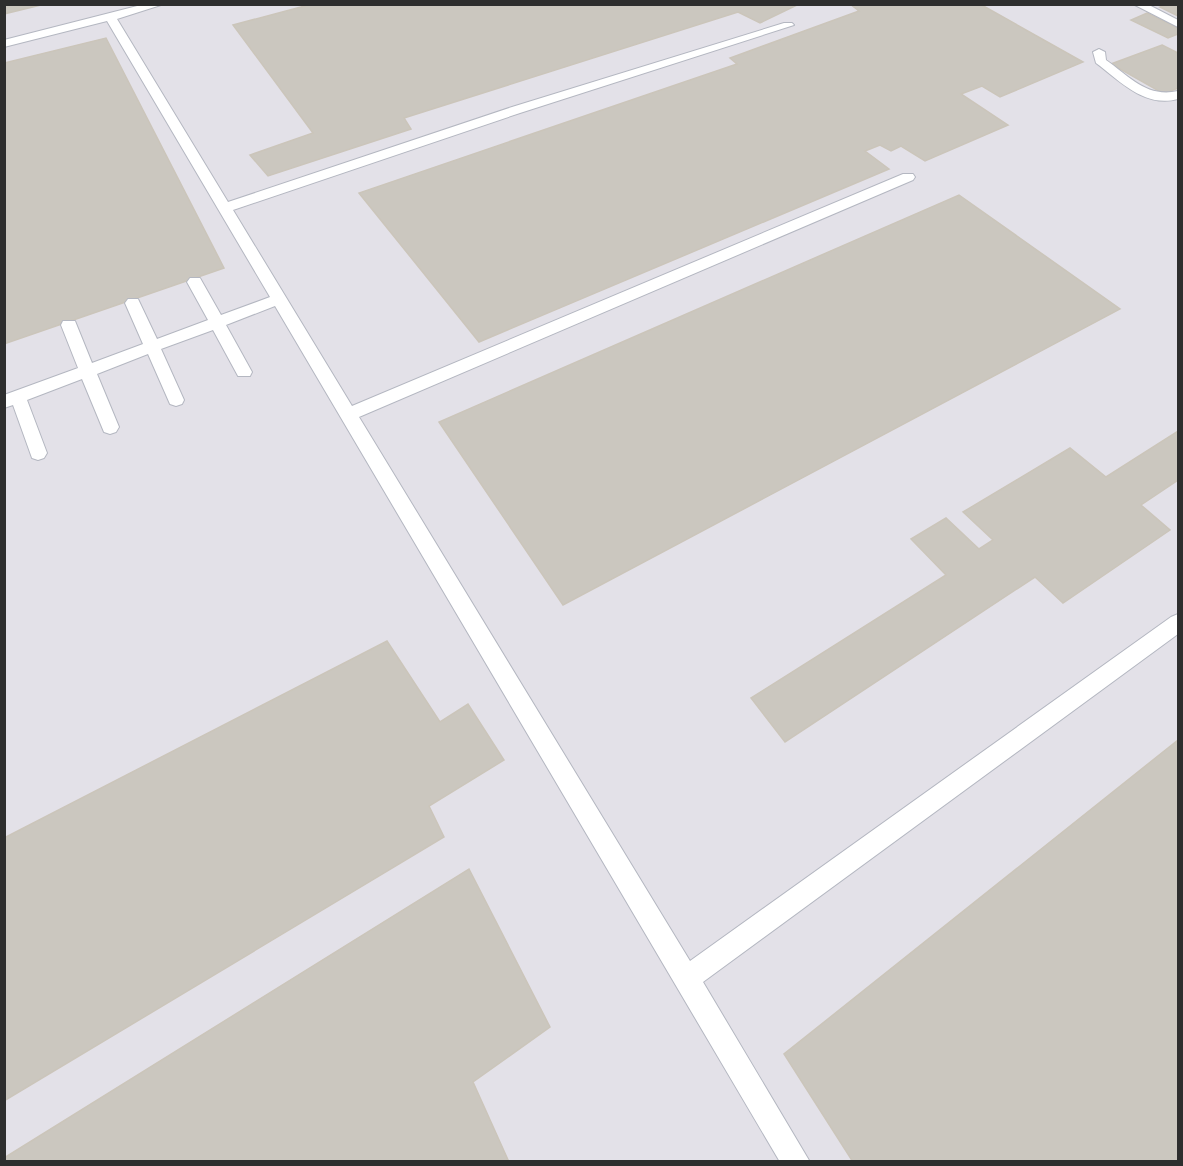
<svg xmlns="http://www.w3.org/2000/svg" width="1183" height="1166" font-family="Manrope,sans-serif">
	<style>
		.industrial { fill: #e3e1e8 }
		.building { fill: #cbc7bf; stroke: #cbc5ba; stroke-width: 1.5 }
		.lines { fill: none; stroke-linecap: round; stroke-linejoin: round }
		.lane-casing { stroke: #b4b7c1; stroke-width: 2 }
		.lane { fill: #fff; fill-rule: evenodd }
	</style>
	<rect width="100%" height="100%" fill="#efe9e1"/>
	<path class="industrial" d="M5 5H1178V1161H5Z"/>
	<path class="building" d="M4 4H45L4 14Z
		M312 4H799L760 23 738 12 404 118 411 129 268 176 250 155 313 133 233 25Z
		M850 4H980L1083 62 1000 97 982 86 961 94 1008 125 925 161 901 146 891 151 880 145 865 151 889 169 479 342 359 193 737 64 730 58 859 11Z
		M1167 4H1178V16L1160 7Z
		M1147 13 1178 28V34L1168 38 1131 20Z
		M106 38 224 268 4 344V63Z
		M1162 45 1178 53V88L1164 94 1111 64Z
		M959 195 1120 309 563 605 439 422Z
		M1178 431V480L1141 505 1170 530 1063 603 1035 577 785 742 751 698 946 575 911 539 946 518 979 549 993 540 963 512 1070 448 1106 477Z
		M387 641 440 722 468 704 504 760 429 806 444 837 4 1101V838Z
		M1178 740V1162H853L784 1054Z
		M469 869 550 1027 473 1082 509 1162H4V1158Z"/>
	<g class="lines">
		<defs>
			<path id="lane" d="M145 4H164L117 19 228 202 512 107 784 23H792L794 25 520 113 233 210 352 406 903 174H913L915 177 913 180 359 417 690 961 1171 617 1178 614V634L703 982 810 1162H780L275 306 226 325 252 372 250 376H238L213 330 161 349 184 400 182 404 176 406 170 404 148 354 97 374 119 427 116 432 110 434 104 432 82 379 27 400 47 453 44 458 38 460 32 458 13 405 4 408V395L78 368 61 325 63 321H75L92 363 143 344 125 303 128 299H138L157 339 208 320 187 282 190 278H200L221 315 270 297 107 21 4 47V40Z
				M1133 4H1147L1178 20V27Z
				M1099 49 1105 52 1106 60C1130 77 1147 98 1178 91V99C1145 108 1121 82 1096 63L1093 52Z"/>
		</defs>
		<use href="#lane" class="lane-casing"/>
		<use href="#lane" class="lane"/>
	</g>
	<rect width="1183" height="1166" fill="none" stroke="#2e2e2e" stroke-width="12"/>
</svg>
